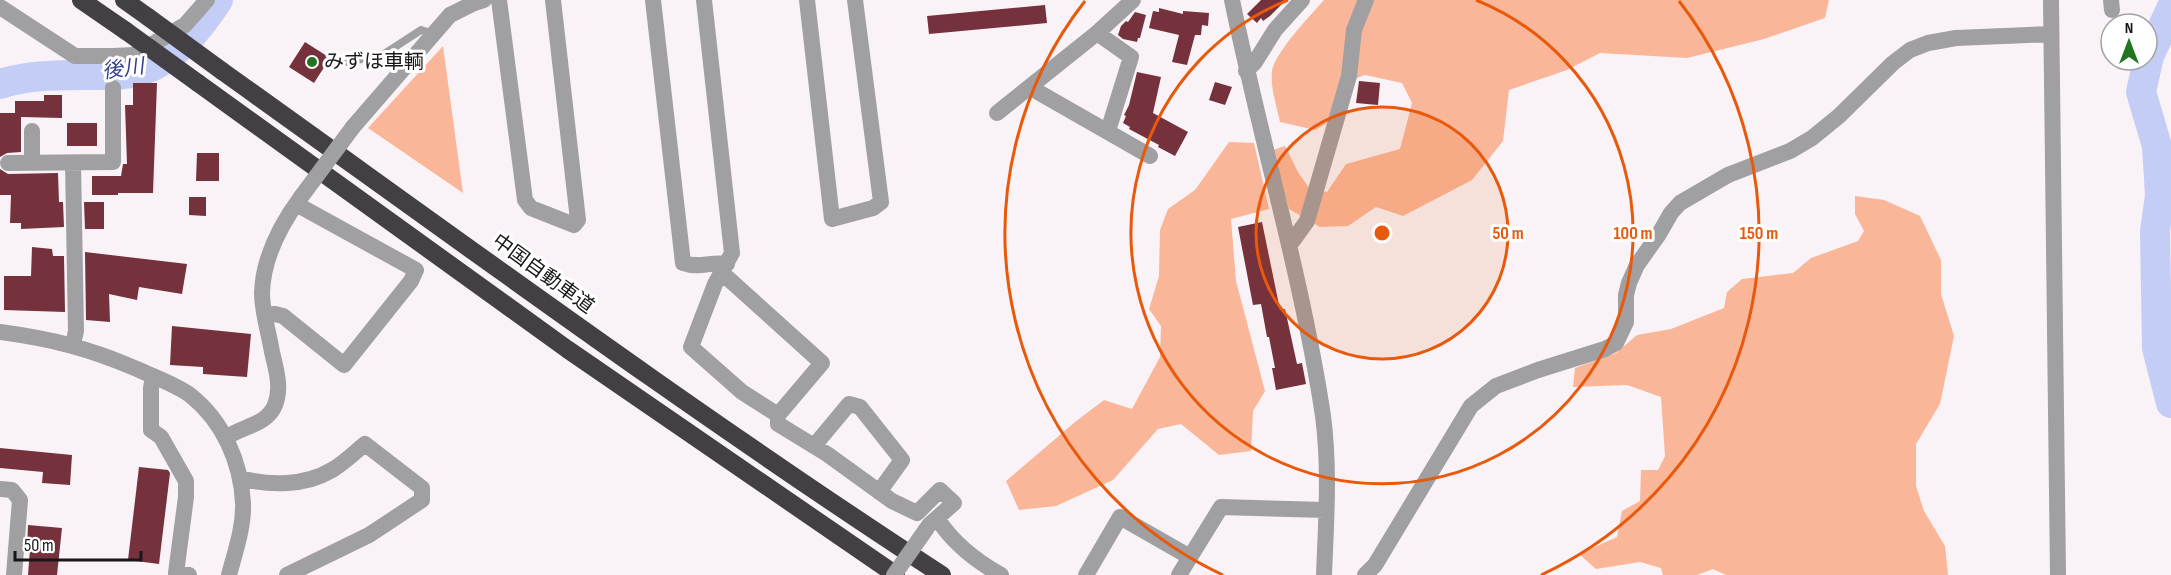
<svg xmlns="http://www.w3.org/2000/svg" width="2171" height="575" font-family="'Sofia Sans Condensed','Noto Sans JP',sans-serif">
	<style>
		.green { fill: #fab698 }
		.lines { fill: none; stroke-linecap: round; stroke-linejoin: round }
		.river { stroke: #c4cdf6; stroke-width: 30 }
		.building { fill: #75313c }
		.lane { stroke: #a09fa1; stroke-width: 8 }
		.street { stroke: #a09fa1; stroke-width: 16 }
		.highway { stroke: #424045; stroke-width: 18 }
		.street-bridge { stroke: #a09fa1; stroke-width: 16 }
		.highway-bridge { stroke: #424045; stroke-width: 18 }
		.ring { fill: none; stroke: #e8590c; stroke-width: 3 }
		.poi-dot { fill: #217520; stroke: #fff; stroke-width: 2 }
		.labels { text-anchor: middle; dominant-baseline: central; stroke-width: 6; stroke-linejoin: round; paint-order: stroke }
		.poi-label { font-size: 20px; fill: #181618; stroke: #fff; text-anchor: start }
		.street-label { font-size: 20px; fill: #181618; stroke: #fff }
		.water-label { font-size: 21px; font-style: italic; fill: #373f8c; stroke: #fff }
		.centre { fill: #e8590c; stroke: #fff; stroke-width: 3 }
		.ring-label { font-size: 18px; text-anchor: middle; font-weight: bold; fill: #e8590c; stroke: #fff; stroke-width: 6; stroke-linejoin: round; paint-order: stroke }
	</style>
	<rect width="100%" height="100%" fill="#f9f3f7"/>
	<path class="green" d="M1324 0H1829L1825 18 1764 39 1687 58 1600 53 1567 70 1509 90 1503 141 1472 180 1403 216 1376 207 1348 226 1320 227 1289 209 1273 150 1285 146 1298 172 1309 188 1327 192 1346 164 1400 149 1412 103 1402 83 1365 75 1341 84 1327 123 1315 130 1280 122C1277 107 1270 87 1272 71 1275 52 1311 15 1324 0Z
		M443 46 463 193 368 128Z
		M1229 142 1254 143 1269 209 1231 219 1236 281 1265 391 1253 411 1251 451 1219 455 1181 424 1158 429 1113 480 1056 506 1019 510 1006 481 1075 422 1104 400 1132 409 1160 357 1161 326 1149 309 1159 276 1160 230 1168 209 1195 190Z
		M1855 196 1884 200 1920 216 1941 260V294L1954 336 1940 404 1916 444V486L1924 511 1945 546 1948 575H1726L1713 569 1697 575H1663L1661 568 1640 562 1596 569 1579 554 1617 537 1622 511 1640 501 1641 470H1658L1665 456 1661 397 1627 385 1573 387 1575 368 1616 353 1637 335 1671 329 1724 308 1727 292 1742 279 1793 273 1811 258 1858 241 1864 231 1855 214Z"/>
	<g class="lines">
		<path class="river" d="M2171 9 2149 56 2141 92 2157 146 2160 195 2155 231 2157 348 2171 403
			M0 84C28 75 57 75 87 75 103 75 121 76 137 72 172 63 199 29 218 0"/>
	</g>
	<path class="building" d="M1261 0H1286L1270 16 1263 21 1261 18 1257 23 1247 14Z
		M1045 5 1047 23 929 34 927 16Z
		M1159 8 1183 14V11L1209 13 1208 26 1202 25 1201 35H1195L1187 65 1172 62 1179 35 1149 28 1153 11 1159 12Z
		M1135 12 1146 15 1140 38H1138L1137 42 1123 39 1118 35 1121 26 1126 21 1128 22Z
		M305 42 330 58 314 83 289 67Z
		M1137 72 1161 77 1153 113 1188 132 1175 156 1158 147 1159 145 1129 129 1130 127 1123 123 1126 116 1124 115 1129 105Z
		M1359 81 1380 83 1378 105 1356 103Z
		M1215 82 1232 87 1225 105 1209 100Z
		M133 83H157L153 193H118V195H92V176H121L123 164H127L125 105H133Z
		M44 95H62V118L21 117V152L7 153 0 157V113H15V101H44Z
		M67 123H97V146H67Z
		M197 153H219V181H196Z
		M0 169 8 174 58 173 59 202H63L64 227 21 229V223H10L11 195H0Z
		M189 197H206V216L189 215Z
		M84 202H104V229H85Z
		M1262 222 1280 310 1285 309 1297 364 1302 363 1306 384 1276 390 1272 368H1275L1269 337H1267L1261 304 1253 305 1238 227Z
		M32 247 52 249 53 256H64L65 312 4 310V276H31Z
		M85 252 187 264 182 294 139 287 137 300 109 294 110 322 86 320Z
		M172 326 251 334 247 377 203 374V367L170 365Z
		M0 448 72 455 70 485 42 483 43 472 0 468Z
		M139 467 168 470 170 473 159 564 128 560Z
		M28 525 62 528 57 575H28L30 549H27Z"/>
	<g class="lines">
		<path class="lane" d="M348 62 384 54 421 30 435 34"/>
		<path class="street" d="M499 0 525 200 531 208 574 225 578 220 553 0
			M653 0 683 263C700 269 710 261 727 264
			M704 0 732 253 715 284 691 347 742 392 778 415
			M807 0 832 219 873 208 881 202 855 0
			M1232 0C1260 139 1302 276 1323 416 1330 469 1326 523 1324 575
			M2051 0 2058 575
			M2111 0 2112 10
			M0 7 75 56H113L134 55 185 25 207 0
			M1097 33 1131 57 1108 131
			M1246 71 1255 62 1275 30 1302 0
			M1032 85 1038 92 1150 156
			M997 113 1097 33 1133 0
			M353 127 450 15 472 4 484 0
			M8 163 113 162V88
			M32 163V131
			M73 163 76 331 73 344
			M1289 246 1307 221 1349 76 1354 30 1366 0
			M721 272 822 363 778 415V424L827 454 892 501 917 513 940 490 954 503 937 518
			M265 315 275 314 283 316 344 365 411 281 416 270 296 204
			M0 332C52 339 88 348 137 369 154 377 175 384 190 395 223 421 241 462 243 503 244 527 235 552 229 575
			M153 376 151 388V430L161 437 186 481V497L176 573 189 575
			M227 437C243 426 267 425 275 405 282 388 276 369 272 352 269 333 262 312 262 293 263 258 281 224 301 197
			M814 446 849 404 860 407 902 460 879 492
			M240 478C270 486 305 486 332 470 344 463 355 452 365 444L422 488V500L369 535 287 575
			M0 489 12 490 20 500 14 575
			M929 525 937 518C952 542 976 561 1001 575
			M1086 575 1120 517 1190 557
			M1179 575 1221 507 1326 510
			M1365 575 1375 565 1471 406 1496 386 1538 370 1605 349 1616 343 1626 322V295L1629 283 1637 265 1659 234 1671 213 1680 203 1728 175 1790 151 1812 138 1839 116 1893 63 1910 50 1928 43 1956 38 2051 34"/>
		<path class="highway" d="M81 0 126 31
			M124 0 148 17
			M222 71C460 241 696 415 942 575
			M198 83 567 349 896 575"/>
		<path class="street-bridge" d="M301 197 353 127
			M894 575 927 528"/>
		<path class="highway-bridge" d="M148 17 222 71
			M126 31 198 83"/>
	</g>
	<circle cx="1382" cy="233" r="126" fill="#e8590c" fill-opacity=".12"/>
	<g class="ring">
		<circle cx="1382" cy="233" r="126"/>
		<path d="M1476 0A251 251 0 1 1 1288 0"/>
		<path d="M1223 575A377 377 0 0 1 1085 1M1679 1A377 377 0 0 1 1541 575"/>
	</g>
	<circle class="poi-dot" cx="312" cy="62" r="6"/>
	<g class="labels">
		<g class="poi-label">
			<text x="324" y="62">みずほ車輌</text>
		</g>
		<g class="street-label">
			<text transform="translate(543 274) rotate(36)">中国自動車道</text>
		</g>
		<g class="water-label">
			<text transform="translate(123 69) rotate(-8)">後川</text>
		</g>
	</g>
	<circle cx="1382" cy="233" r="9" class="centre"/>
	<g class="ring-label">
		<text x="1508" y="239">50 m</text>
		<text x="1633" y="239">100 m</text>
		<text x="1759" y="239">150 m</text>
	</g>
	<g transform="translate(2129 42)"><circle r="28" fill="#ffffff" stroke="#a3a2a3" stroke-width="1.5"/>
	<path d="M0-4.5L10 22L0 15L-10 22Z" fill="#217520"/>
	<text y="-9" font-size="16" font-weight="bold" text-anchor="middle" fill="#181618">N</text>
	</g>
	<path d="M15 551v9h126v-9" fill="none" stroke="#181618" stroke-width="3"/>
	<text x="24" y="551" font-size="18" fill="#181618" stroke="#ffffff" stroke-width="4.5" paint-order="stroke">50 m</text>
</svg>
